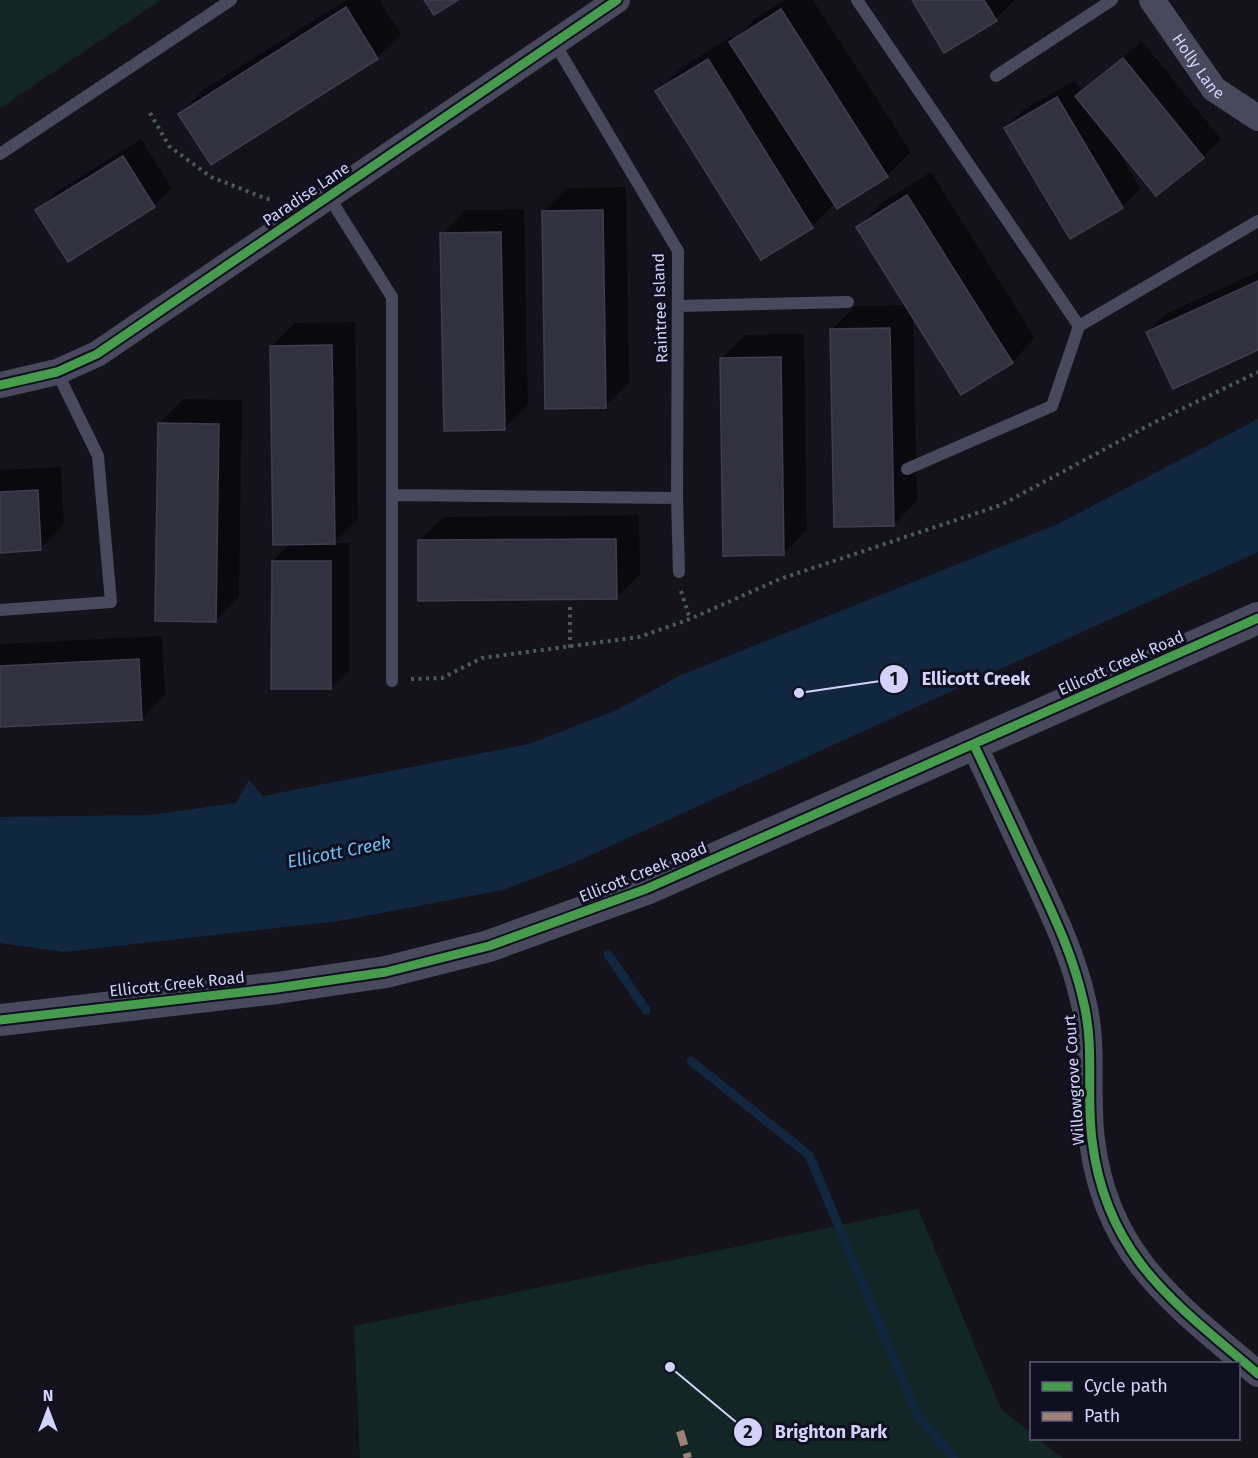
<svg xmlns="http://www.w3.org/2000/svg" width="1258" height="1458" font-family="'Fira Sans',sans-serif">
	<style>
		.green { fill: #122725 }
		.water { fill: #11273f }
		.shadow { fill: #0007 }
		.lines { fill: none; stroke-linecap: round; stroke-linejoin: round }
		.stream { stroke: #11273f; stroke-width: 9 }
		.building { fill: #32313e; stroke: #3f3e4f; stroke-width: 1.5 }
		.path { stroke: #4a5962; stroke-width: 4; stroke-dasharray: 3 4.5; stroke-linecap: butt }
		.service { stroke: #48495d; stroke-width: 12 }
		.minor { stroke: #48495d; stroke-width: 26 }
		.tertiary { stroke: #48495d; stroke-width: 32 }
		.quiet { stroke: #9e8076; stroke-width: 8; stroke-dasharray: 15 8; stroke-linecap: butt }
		.cycleway-casing { stroke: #100f20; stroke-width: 13 }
		.cycleway { stroke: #469c4c; stroke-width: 9 }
		.labels { text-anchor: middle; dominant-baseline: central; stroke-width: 6; stroke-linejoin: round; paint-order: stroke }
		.street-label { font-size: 16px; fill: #d2d2fb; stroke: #100f20 }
		.water-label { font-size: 18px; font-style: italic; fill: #68c2f3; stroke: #100f20 }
		.leader { fill: none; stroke: #d2d2fb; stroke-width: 2 }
		.callout-dot { fill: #d2d2fb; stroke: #100f20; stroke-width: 2 }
		.mark-label { font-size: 18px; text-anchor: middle; font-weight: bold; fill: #111 }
		.callout-label { font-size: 18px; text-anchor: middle; font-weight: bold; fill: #d2d2fb; stroke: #100f20; stroke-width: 6; stroke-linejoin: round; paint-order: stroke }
	</style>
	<rect width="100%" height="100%" fill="#14131c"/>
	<path class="green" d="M0 0H161L0 108Z
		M918 1209 1001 1409 1031 1433 1032 1438 1038 1439 1063 1458H360L354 1326Z"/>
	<path class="water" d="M1258 419V552L571 864 503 890 339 921 64 952 0 943V817L150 815 236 803 249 780 263 796 529 744 617 710 681 675 1058 524Z"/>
	<path class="shadow" d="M346 0H379L401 34 377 58 211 163 180 114 203 90Z
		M784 0H813L911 152 887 176 837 207 835 203 812 226 657 92 681 68 732 36 734 40 755 19Z
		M914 0H1013L1014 1 996 19 945 51Z
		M1142 41 1221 139 1203 157 1113 141 1140 189 1122 207 1005 128 1023 110 1075 80 1082 91Z
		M141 139 172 188 154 206 37 211 55 193Z
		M931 172 1035 338 1012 362 913 316 917 501 894 525 831 330 855 306 907 305 858 227 881 203Z
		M626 187 629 383 605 406 544 211 567 188Z
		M524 209 528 405 504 429 442 234 465 210Z
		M1258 272V348L1148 332 1166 314Z
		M355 322 358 519 334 543H349V670L331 688 273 561 291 543 271 347 295 323Z
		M804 334 807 530 783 554 722 358 745 335Z
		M183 399 242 400 239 597 216 621 159 423Z
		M61 467 64 525 40 549 0 551V470Z
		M639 515 640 574 616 598 419 541 443 517Z
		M162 636 165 695 142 719 0 726V644Z"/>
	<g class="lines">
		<path class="stream" d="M608 954 646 1010
			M691 1061 809 1155 917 1414 954 1458"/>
	</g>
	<path class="building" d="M424 0H458L434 15Z
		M912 0H984L997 21 944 53Z
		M346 7 378 59 211 165 178 114Z
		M781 9 888 177 837 209 729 42Z
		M1123 58 1204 158 1156 196 1075 96Z
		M708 59 813 228 761 260 655 91Z
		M1057 97 1123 208 1070 239 1004 128Z
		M123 156 155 207 68 262 35 210Z
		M907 195 1013 363 961 395 856 227Z
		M603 210 606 408 545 409 542 211Z
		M501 232 505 430 444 431 440 233Z
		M1258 281V350L1173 389 1146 332Z
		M890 328 894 526 834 527 830 329Z
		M332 345 335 544 273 545 270 346Z
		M781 357 784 555 723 556 720 358Z
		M158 423 219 424 216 622 155 621Z
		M38 490 41 550 0 553V492Z
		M616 539 617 599 418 601V540Z
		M272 561H331V689H271Z
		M139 659 142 720 0 727V666Z"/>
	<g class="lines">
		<path class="path" d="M150 113 169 146 211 177 267 199 274 198
			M681 591 690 619
			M570 607V648
			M411 679 442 678 482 658 639 637 690 619 780 579 1001 505 1155 422 1258 372"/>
		<path class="service" d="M857 0 1079 326
			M996 76 1112 0
			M0 154 231 0
			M329 197 392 297V681
			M679 306 848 302
			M907 469 1052 406 1079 326 1258 221
			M394 495 677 498 678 251 554 42
			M677 498 679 572
			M0 610 111 602 98 456 57 372"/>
		<g class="minor">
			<path id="s1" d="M1152 0 1214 89 1258 118"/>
			<path d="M0 385 57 372 97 354 617 0"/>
			<path d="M974 745C994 787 1014 830 1034 873 1053 914 1073 955 1083 1000 1095 1046 1086 1093 1092 1140 1106 1257 1176 1304 1258 1374"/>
		</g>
		<path class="tertiary" d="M0 1020 277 988 386 972 489 946 646 889 1258 618"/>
		<path class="quiet" d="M680 1431 688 1458"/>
		<defs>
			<path id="cycleway" d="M0 385 57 372 97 354 617 0
				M974 745C994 787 1014 830 1034 873 1053 914 1073 955 1083 1000 1095 1046 1086 1093 1092 1140 1106 1257 1176 1304 1258 1374
				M0 1020 277 988 386 972 489 946 646 889 1258 618"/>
		</defs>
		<use href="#cycleway" class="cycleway-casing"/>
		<use href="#cycleway" class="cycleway"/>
	</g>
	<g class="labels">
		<g class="street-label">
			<text stroke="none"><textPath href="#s1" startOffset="81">Holly Lane</textPath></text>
			<text transform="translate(306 194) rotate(-34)">Paradise Lane</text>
			<text transform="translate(660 308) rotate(-92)">Raintree Island</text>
			<text transform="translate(1121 663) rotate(-24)">Ellicott Creek Road</text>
			<text transform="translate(643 872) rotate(-22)">Ellicott Creek Road</text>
			<text transform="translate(177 984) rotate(-6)">Ellicott Creek Road</text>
			<text transform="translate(1074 1080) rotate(-94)">Willowgrove Court</text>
		</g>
		<g class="water-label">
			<text transform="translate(339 852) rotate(-11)">Ellicott Creek</text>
		</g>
	</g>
	<path class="leader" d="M799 693L894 679M670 1367L748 1432"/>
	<g class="callout-dot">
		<circle cx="799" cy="693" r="6"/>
		<circle cx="670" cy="1367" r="6"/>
		<circle cx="894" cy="679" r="15"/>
		<circle cx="748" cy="1432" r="15"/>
	</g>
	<g class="mark-label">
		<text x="894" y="685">1</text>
		<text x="748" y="1438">2</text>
	</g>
	<g class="callout-label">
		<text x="976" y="685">Ellicott Creek</text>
		<text x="831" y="1438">Brighton Park</text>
	</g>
	<rect x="1030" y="1362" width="210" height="78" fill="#100f20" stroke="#5e5d78" stroke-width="1.5"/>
	<rect x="1042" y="1382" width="30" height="9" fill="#469c4c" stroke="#5e5d78" stroke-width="1.5"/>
	<text x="1084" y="1392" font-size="18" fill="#d2d2fb">Cycle path</text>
	<rect x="1042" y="1412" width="30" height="9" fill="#9e8076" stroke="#5e5d78" stroke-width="1.5"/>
	<text x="1084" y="1422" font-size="18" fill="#d2d2fb">Path</text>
	<g transform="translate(48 1410)" stroke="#100f20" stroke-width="4.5" paint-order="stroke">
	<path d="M0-4.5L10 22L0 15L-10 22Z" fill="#d2d2fb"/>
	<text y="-9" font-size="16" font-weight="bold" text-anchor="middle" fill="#d2d2fb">N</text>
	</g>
</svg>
